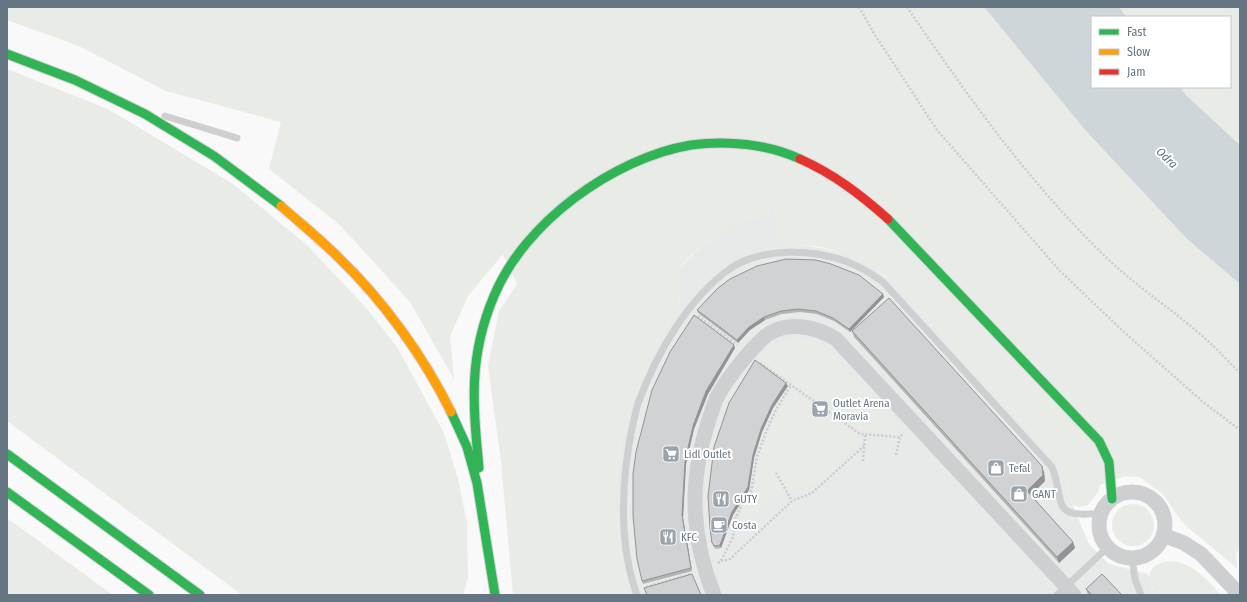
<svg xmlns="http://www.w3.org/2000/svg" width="1247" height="602" font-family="'Fira Sans Condensed',sans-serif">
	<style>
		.built { fill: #e8e9e9 }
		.green { fill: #e8ebe6 }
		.water { fill: #ced6d9 }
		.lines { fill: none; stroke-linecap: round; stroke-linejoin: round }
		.fast-casing { stroke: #d5d6d7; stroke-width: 11 }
		.slow-casing { stroke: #d5d6d7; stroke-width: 11 }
		.jam-casing { stroke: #d5d6d7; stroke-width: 11 }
		.path { stroke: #cbcccd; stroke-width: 2.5; stroke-dasharray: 2 2; stroke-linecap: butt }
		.lane { stroke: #cecfd0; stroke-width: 7 }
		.street { stroke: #cecfd0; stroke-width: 15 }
		.fast { stroke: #30b455; stroke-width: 9 }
		.slow { stroke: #ff9f0a; stroke-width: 9 }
		.jam { stroke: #e5322d; stroke-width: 9 }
		.wall { fill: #b3b5b5 }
		.shaded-wall { fill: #929394 }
		.building { fill: #d0d2d3; stroke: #929394 }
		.labels { text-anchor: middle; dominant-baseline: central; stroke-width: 4; stroke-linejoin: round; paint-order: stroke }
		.poi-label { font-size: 11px; fill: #657683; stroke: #fff; text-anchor: start }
		.water-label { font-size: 12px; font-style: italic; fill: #60757c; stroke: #fff }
	</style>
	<rect width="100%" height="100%" fill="#f9f9f9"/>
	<path class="built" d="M775 210 777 231 787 245 810 246 844 253 866 262 897 285 1065 471 1068 494 1089 544 1109 564 1148 574 1152 588 1174 595H629L619 545 616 509V486L621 443 633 399 649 361 660 338 680 309 678 269 702 246 733 225Z"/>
	<path class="green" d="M7 7H984L1086 131 1187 239 1240 284V545L1236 555 1237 568 1186 526 1177 515 1162 493 1139 477 1125 476 1100 485 1098 492 1088 505 1080 507 1073 505 1068 494 1065 471 897 285C872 264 846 251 814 246 803 245 792 247 783 244 774 236 777 221 775 210 737 222 704 239 678 269L680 309 660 338 649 361 633 399 621 443 616 486V509L619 545 629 595H513L501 461 488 366 499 311 517 284 503 254 468 296 450 336 454 379 410 302 340 225 269 169 281 122 166 91 79 46 7 20Z
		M1119 7H1240V145L1186 95 1180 87H1230V17H1126Z
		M7 69 108 109 233 184 308 246 368 310 397 347 444 433 458 479 467 523 468 577 463 595H242L7 421Z
		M801 338 818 343 831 352 900 427 898 434 860 431 855 429 759 359C770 345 784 339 801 338Z
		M793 390 860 439 861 442 818 483 777 496 766 504 755 517 739 518 754 493 760 458 768 433 778 411Z
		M1112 525a21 21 0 1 1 42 0a21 21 0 1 1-42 0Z
		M7 518 113 595H7Z
		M1169 561C1191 562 1207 579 1221 595H1174L1155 591 1149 581C1148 568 1157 563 1169 561Z"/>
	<path class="water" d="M984 7H1119L1126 17H1092V87H1180L1186 95 1240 145V284L1187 239 1086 131Z"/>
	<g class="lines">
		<defs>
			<path id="fast" d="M7 54 75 80 145 114 214 156 281 206
				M888 219 1099 441 1109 462 1112 499
				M451 412 467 447 477 483 495 595
				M7 454 200 595
				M479 468C473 405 468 357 494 296 524 223 613 158 691 145 727 140 767 144 800 159
				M7 492 149 595"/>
			<path id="slow" d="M281 206C300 223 320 239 338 257 383 300 424 357 451 412"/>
			<path id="jam" d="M800 159C834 174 861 195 888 219"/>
		</defs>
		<use href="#fast" class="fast-casing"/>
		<use href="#slow" class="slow-casing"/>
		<use href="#jam" class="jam-casing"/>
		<path class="path" d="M859 7 875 35 937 130 1060 271 1125 333 1202 401 1240 430
			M907 7C968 97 1032 187 1111 262 1142 291 1179 314 1210 343 1220 352 1230 363 1240 373
			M698 316 737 345
			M760 363 860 434 900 437 904 433
			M896 455 900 437
			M863 461 865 435
			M776 473 792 501
			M721 561 730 559 792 501 812 493 864 446
			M718 563 721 561 733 537 735 520 740 508 751 492 757 457 766 432 776 410 791 385
			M646 587 691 574"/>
		<path class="lane" d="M165 116 237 138
			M1132 558 1135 579 1141 595
			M637 595C618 542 621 479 633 424 635 417 636 408 639 401 657 353 688 298 731 268 763 247 813 249 848 262 861 267 872 274 883 282L1052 467C1066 504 1049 519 1102 513
			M1057 595 1108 547"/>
		<path class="street" d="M1099 525a33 33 0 1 1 66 0a33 33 0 1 1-66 0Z
			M1163 535 1184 543 1201 554 1240 595
			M714 595C702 565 695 533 695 500 695 468 704 432 715 402 721 387 732 374 742 361 750 352 759 340 770 333 790 321 817 327 836 339L1074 595"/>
		<use href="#fast" class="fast"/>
		<use href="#slow" class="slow"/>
		<use href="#jam" class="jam"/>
	</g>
	<path class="wall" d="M883 294 884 297 850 332 834 321 817 314 800 312 782 314 765 320 750 330 738 343 698 313 697 310Z
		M852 331 1044 472 1045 481 1031 495 1073 542 1075 548 1059 563 854 337Z
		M735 348 708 394 694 429 686 464 683 518 692 571 643 584 642 581 670 352Z
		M788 386 773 408 762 432 754 458 749 490 733 515 721 548 716 549 713 546 712 543 708 496Z
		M1086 589 1122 595H1088Z"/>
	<path class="shaded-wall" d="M883 294 884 297 850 332 849 329Z
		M764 317 765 320 750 330 738 343 737 340 749 327Z
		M734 345 735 348 708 394 694 429 686 464 683 518 692 571 691 568 682 515 685 461 693 426 706 391Z
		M786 383 788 386 773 408 762 432 754 458 749 490 733 515 721 548 720 545 753 455 761 429 772 405Z
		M1042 466 1044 472 1045 481 1029 497 1027 491Z
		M1073 542 1075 548 1059 563 1057 557Z"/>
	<path class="building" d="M786 259 816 260 831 264 859 275 883 294 849 329 833 318 816 311 798 309 781 311 764 317 749 327 737 340 697 310 718 288 730 279 757 266Z
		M889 298 1042 466 1043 475 1027 491 1073 542 1057 557 852 331Z
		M694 315 734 345 706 391 693 426 685 461 682 515 691 568 642 581 637 559 633 516V474L636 452 652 390 670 352Z
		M755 360 786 383 772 405 761 429 753 455 748 487 732 512 720 545 715 546 712 543 710 528 708 496 714 447 729 403Z
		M692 574 701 595H647L644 588Z
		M1102 574 1122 595H1092L1086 589Z"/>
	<defs>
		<symbol id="supermarket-square" viewBox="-11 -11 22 22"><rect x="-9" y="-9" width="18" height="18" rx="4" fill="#99a4ac" stroke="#fff"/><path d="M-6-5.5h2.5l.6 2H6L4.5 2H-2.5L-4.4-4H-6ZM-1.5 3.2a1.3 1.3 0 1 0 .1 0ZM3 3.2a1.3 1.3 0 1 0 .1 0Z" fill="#fff"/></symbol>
		<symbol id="shop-square" viewBox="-11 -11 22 22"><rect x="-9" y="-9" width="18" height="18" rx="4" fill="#99a4ac" stroke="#fff"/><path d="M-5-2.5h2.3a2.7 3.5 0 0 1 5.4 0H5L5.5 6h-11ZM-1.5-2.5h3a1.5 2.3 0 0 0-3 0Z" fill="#fff"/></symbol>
		<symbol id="restaurant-square" viewBox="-11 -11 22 22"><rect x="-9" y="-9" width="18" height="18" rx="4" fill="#99a4ac" stroke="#fff"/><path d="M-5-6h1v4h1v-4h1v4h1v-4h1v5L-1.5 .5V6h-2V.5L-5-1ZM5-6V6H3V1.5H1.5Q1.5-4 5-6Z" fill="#fff"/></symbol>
		<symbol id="cafe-square" viewBox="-11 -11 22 22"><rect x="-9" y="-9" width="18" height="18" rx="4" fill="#99a4ac" stroke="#fff"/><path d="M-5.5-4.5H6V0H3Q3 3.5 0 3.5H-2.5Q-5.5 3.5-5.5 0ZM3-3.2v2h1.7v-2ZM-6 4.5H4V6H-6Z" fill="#fff"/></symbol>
	</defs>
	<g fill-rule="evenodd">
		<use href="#supermarket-square" x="810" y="399" width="20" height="20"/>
		<use href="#supermarket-square" x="661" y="444" width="20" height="20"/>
		<use href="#shop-square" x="986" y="458" width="20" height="20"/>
		<use href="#shop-square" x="1009" y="484" width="20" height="20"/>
		<use href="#restaurant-square" x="711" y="489" width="20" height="20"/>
		<use href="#cafe-square" x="709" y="515" width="20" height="20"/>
		<use href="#restaurant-square" x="658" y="527" width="20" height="20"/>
	</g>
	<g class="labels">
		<g class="poi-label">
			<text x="833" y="403">Outlet Arena<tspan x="833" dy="13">Moravia</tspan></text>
			<text x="684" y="454">Lidl Outlet</text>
			<text x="1009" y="468">Tefal</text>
			<text x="1032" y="494">GANT</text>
			<text x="734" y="499">GUTY</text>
			<text x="732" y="525">Costa</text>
			<text x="681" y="537">KFC</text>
		</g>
		<g class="water-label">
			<text transform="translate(1167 158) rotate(44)">Odra</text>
		</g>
	</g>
	<rect width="1247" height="602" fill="none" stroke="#657683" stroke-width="16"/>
	<rect x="1091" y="16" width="140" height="72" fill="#ffffff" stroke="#c1c8cd"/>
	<rect x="1099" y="29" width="20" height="6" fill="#30b455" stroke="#c1c8cd"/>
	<text x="1127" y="36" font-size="12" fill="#657683">Fast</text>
	<rect x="1099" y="49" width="20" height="6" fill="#ff9f0a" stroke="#c1c8cd"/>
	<text x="1127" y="56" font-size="12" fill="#657683">Slow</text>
	<rect x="1099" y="69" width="20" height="6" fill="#e5322d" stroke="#c1c8cd"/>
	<text x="1127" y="76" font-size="12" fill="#657683">Jam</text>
</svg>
